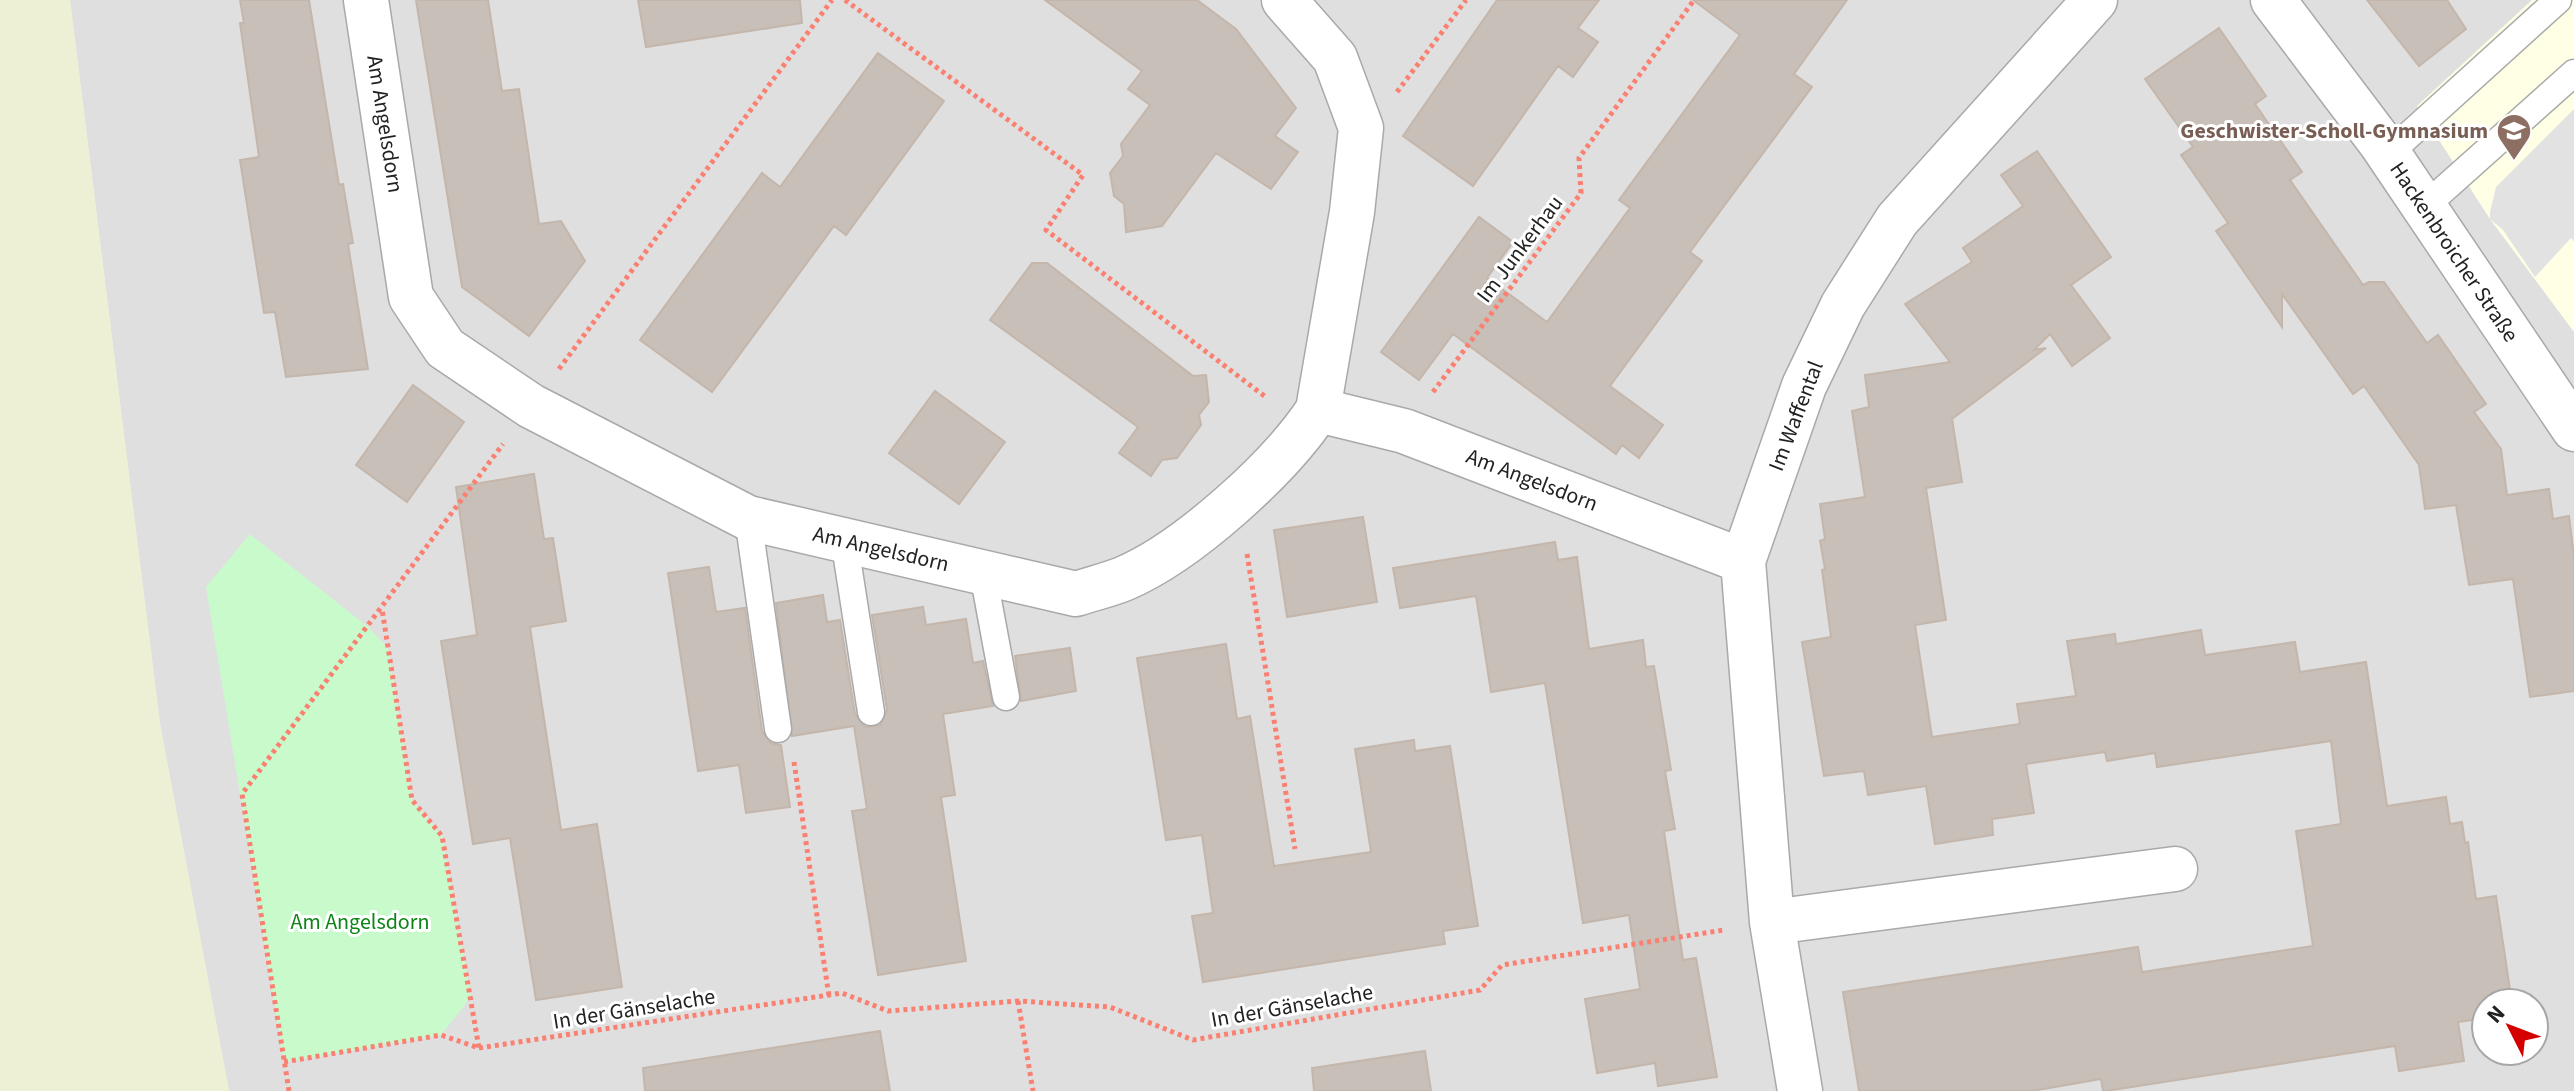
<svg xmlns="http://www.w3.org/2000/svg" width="2574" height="1091" font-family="'Source Sans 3',sans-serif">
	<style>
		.residential { fill: #e0dfdf; fill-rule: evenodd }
		.education { fill: #ffffe5 }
		.farmland { fill: #eef0d5 }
		.park { fill: #c8facc }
		.parking { fill: #e2e2e2 }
		.building { fill: #c7bfb8; stroke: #c4b6ab; stroke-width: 2 }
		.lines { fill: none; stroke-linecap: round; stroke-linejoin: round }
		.service-casing { stroke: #a9a9a9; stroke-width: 29 }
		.minor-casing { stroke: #a9a9a9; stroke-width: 47 }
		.path { stroke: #fa8072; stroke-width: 5; stroke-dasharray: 4 4; stroke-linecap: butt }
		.service { stroke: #fff; stroke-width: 26 }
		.minor { stroke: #fff; stroke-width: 44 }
		.labels { text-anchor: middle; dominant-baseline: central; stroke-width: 6; stroke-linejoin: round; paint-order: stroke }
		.street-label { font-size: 22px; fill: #222; stroke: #fff }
		.education-label { font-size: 22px; font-weight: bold; fill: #785e54; stroke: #fff; text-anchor: end }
		.park-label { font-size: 22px; fill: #0c8416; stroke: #fff }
	</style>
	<rect width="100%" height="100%" fill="#f2efe9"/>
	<path class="residential" d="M70 0H2574V1091H229L160 724ZM2486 1003H2534V1051H2486Z"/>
	<path class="education" d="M2532 0H2574V332L2490 219 2417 106Z"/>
	<path class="farmland" d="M0 0H70L160 724 229 1091H0Z"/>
	<path class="park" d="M250 534 367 626 388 648 412 800 442 836 471 997 441 1035 284 1062 206 587Z"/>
	<path class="parking" d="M2574 109V241L2571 238 2535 277 2503 230 2490 219V212L2496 187Z"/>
	<path class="building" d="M240 0H309L339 185 343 184 353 243 348 244 368 369 286 377 275 312 264 313 240 160 259 157 240 23H244Z
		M416 0H488L502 91 519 89 539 224 561 221 585 261 529 336 462 287Z
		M638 0H800L802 23 646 47Z
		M1045 0H1197L1236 29 1296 108 1275 136 1298 152 1271 189 1216 153 1162 226 1126 232 1124 204 1114 196 1110 173 1123 156 1121 144 1150 105 1128 89 1142 71Z
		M1497 0H1599L1578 28 1598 42 1573 77 1558 66 1473 186 1403 136Z
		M1693 0H1847L1794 74 1812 87 1690 252 1702 261 1610 386 1663 425 1639 458 1622 445 1616 454 1453 334 1419 380 1381 352 1479 217 1513 242 1487 278 1547 322 1630 208 1619 200 1740 35Z
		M2367 0H2447L2466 29 2419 66Z
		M2219 28 2266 96 2255 104 2302 172 2290 180 2363 285 2369 282H2384L2427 343 2438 335 2486 404 2474 412 2501 449 2507 495 2549 489 2553 519 2569 516 2574 556V691L2530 697 2513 579 2469 585 2456 505 2425 509 2419 465 2364 386 2353 394 2282 294V327L2216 231 2228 223 2181 155 2193 147 2145 79Z
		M878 53 944 101 846 235 834 226 712 392 640 340 762 173 780 187Z
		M2037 151 2111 257 2071 285 2110 338 2072 366 2050 334 2034 350 2046 348 1952 419 1962 482 1926 488 1946 620 1915 625 1932 737 2020 724 2017 704 2076 696 2067 641 2115 634 2116 644 2201 630 2205 655 2295 642 2300 672 2366 662 2387 806 2446 797 2450 824 2462 822 2465 843 2468 842 2476 899 2496 896 2512 1003H2486V1018L2458 1022 2464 1061 2399 1071 2395 1046 2106 1091H2103L2101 1079 2032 1091H1859L1843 992 2138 947 2142 972 2313 946 2296 831 2341 824 2331 741 2157 767 2155 753 2107 761 2105 752 2026 764 2034 813 1992 819 1993 835 1935 844 1926 786 1868 795 1864 771 1824 776 1802 642 1831 637 1822 570 1825 569 1820 541 1825 539 1820 504 1865 497 1852 411 1869 407 1865 375 1950 362 1905 304 1972 262 1963 248 2023 206 2001 175Z
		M1032 263H1047L1193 376 1206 375 1209 402 1199 415 1201 425 1177 458 1162 460 1151 476 1119 453 1138 427 990 320Z
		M413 385 464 422 407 502 356 465Z
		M935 391 1005 442 959 504 889 453Z
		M534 474 544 539 553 538 566 621 530 627 561 830 597 824 622 987 536 1000 510 838 473 844 441 641 477 635 456 487Z
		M1363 517 1377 602 1287 617 1274 530Z
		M1555 542 1558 560 1577 557 1589 649 1643 640 1646 667 1654 666 1671 770 1665 771 1675 829 1664 831 1683 960 1696 958 1717 1077 1658 1086 1655 1063 1597 1073 1585 999 1640 989 1629 915 1583 923 1545 683 1491 692 1476 596 1400 608 1393 568Z
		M709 567 716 612 745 608 762 731 771 743 781 745 790 807 746 813 739 765 698 771 668 573Z
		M823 595 827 622 840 620 855 714 865 727 880 725 887 710 872 615 923 607 926 625 966 619 973 663 983 661 993 706 943 714 955 795 941 797 966 961 878 975 852 811 867 809 854 726 792 736 776 603Z
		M1226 644 1237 719 1250 716 1274 866 1371 852 1355 749 1414 740 1415 751 1450 746 1478 926 1443 931 1445 944 1203 982 1192 916 1213 913 1202 835 1166 840 1137 658Z
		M1070 648 1076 691 1021 701 1015 656Z
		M880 1031 890 1091H645L643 1068Z
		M1425 1051 1431 1091H1314L1312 1068Z"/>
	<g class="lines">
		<defs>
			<path id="service" d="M2388 154 2558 0
				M2424 207 2574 73
				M748 518 778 729
				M844 539 871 712
				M983 573 1006 697"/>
			<path id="minor" d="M366 0 411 297 445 348 531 406 748 518 1076 594C1091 589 1108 585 1123 579 1187 552 1280 468 1318 410
				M1284 0 1335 58 1361 128 1352 212 1318 410 1404 431 1743 561
				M2273 0 2381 143 2574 429
				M1772 922 2175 869
				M1800 1091 1772 922 1743 561 1804 386 1843 305 1897 220 2095 0"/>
		</defs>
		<use href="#service" class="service-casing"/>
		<use href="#minor" class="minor-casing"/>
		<path class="path" d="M845 0 1083 175 1046 230 1267 398
			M1397 92 1466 0
			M559 369 832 0
			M1433 392 1581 193 1579 158 1694 0
			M1247 554 1295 849
			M794 762 829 996
			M1018 1001 1033 1091
			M479 1048 842 993 888 1011 1018 1001 1110 1007 1193 1040 1480 990 1502 965 1724 930
			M284 1062 441 1035 479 1048 442 836 412 800 382 609
			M289 1091 242 794 503 444"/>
		<use href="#service" class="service"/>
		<use href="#minor" class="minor"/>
	</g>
	<defs>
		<symbol id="school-pin" viewBox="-11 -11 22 30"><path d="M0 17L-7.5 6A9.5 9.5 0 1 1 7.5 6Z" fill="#8d6e63" stroke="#fff"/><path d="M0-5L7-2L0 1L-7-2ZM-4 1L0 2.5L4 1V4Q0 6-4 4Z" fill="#fff"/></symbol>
	</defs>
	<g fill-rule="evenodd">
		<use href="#school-pin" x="2494" y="111" width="40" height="54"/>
	</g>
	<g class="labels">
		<g class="street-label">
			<text transform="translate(385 124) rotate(81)">Am Angelsdorn</text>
			<text transform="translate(1520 249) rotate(-53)">Im Junkerhau</text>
			<text transform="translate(2454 252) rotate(56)">Hackenbroicher Straße</text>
			<text transform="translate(1796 416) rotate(-69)">Im Waffental</text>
			<text transform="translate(1532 480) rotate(21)">Am Angelsdorn</text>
			<text transform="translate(881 549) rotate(13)">Am Angelsdorn</text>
			<text transform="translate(1292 1006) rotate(-10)">In der Gänselache</text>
			<text transform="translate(634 1009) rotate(-9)">In der Gänselache</text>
		</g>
		<g class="education-label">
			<text x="2488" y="131">Geschwister-Scholl-Gymnasium</text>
		</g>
		<g class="park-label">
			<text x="360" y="922">Am Angelsdorn</text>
		</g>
	</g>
	<g transform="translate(2510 1027) rotate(312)"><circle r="38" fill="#ffffff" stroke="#a7a7a7" stroke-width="2"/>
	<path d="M0-6L14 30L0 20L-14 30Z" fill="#d40000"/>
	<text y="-12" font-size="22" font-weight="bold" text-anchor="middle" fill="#222222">N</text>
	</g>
</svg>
